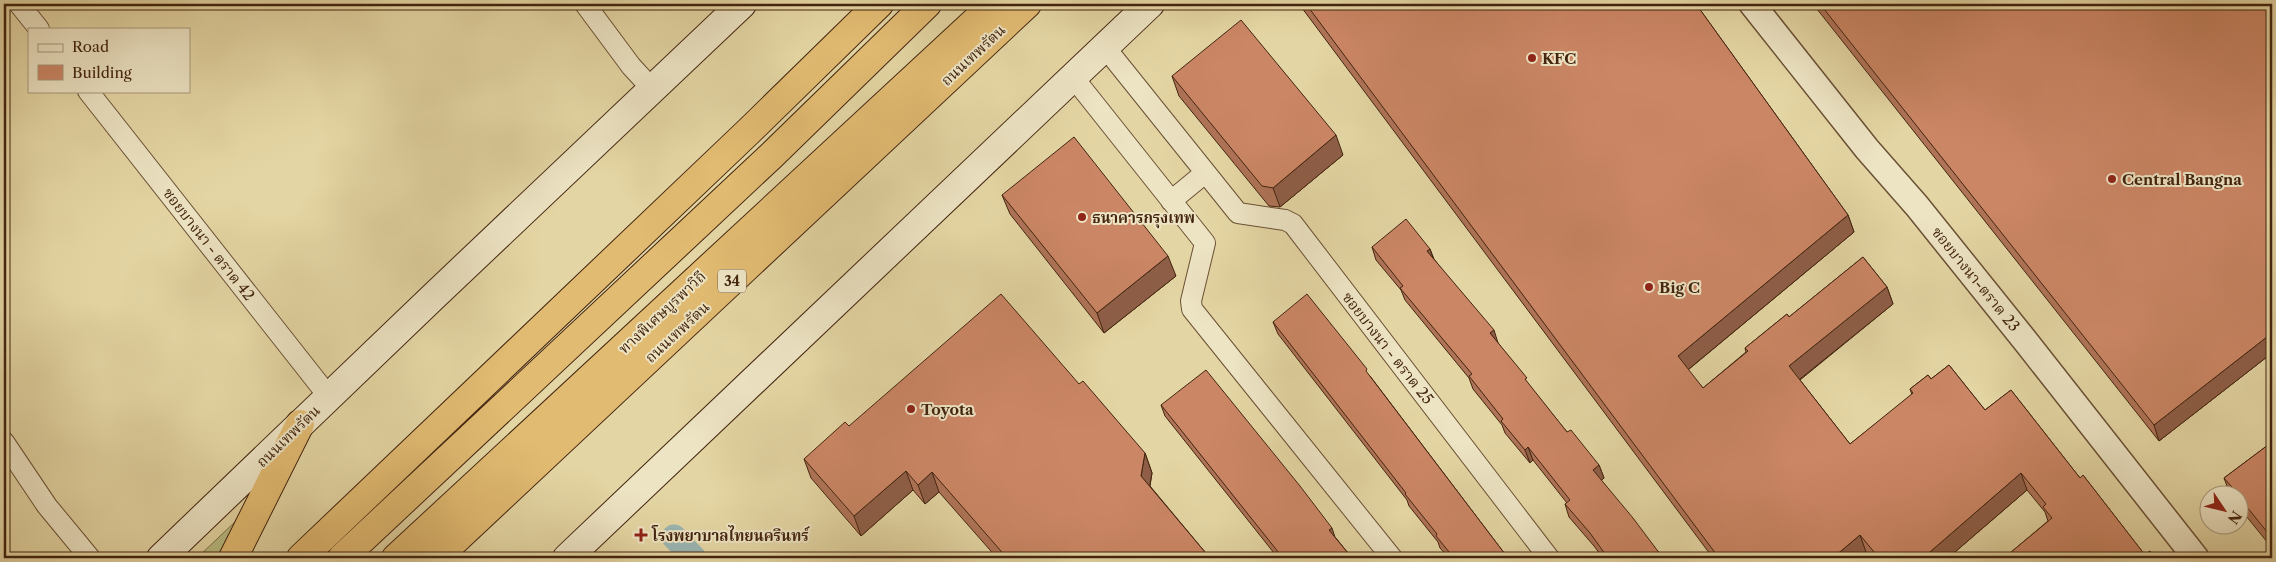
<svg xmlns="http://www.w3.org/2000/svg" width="2276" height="562" font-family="'Libre Caslon Text','Noto Serif Thai',serif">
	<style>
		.green { fill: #b9bc82; stroke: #7e7048 }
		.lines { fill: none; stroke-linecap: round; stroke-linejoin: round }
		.canal { stroke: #9ab6b2; stroke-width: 25 }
		.minor-casing { stroke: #6a5034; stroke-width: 22 }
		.tertiary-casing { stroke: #6a5034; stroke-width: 28 }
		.secondary-casing { stroke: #42240f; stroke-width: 30 }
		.trunk-casing { stroke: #42240f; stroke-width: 30 }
		.motorway-casing { stroke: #42240f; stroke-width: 30 }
		.minor { stroke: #ede4c4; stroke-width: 20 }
		.tertiary { stroke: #ede4c4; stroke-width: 25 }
		.secondary { stroke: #ede4c4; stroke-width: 28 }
		.trunk { stroke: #e2bb72; stroke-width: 28 }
		.motorway { stroke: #e2bb72; stroke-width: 28 }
		.wall { fill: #af7357; stroke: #42240f }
		.shaded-wall { fill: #8e5e47; stroke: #42240f }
		.building { fill: #cb8665; stroke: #42240f }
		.poi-dot { fill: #8f2418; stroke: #ede4c4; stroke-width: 2 }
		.labels { text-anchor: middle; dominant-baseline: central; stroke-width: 4; stroke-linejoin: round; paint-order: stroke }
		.shield { fill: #ede4c4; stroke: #755e45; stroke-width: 1 }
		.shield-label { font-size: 14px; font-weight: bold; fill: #42240f }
		.street-label { font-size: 15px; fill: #42240f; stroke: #ede4c4 }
		.poi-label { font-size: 15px; font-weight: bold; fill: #42240f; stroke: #ede4c4; text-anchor: start }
	</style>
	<rect width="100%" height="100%" fill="#e4d6a4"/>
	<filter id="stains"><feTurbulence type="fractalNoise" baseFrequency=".004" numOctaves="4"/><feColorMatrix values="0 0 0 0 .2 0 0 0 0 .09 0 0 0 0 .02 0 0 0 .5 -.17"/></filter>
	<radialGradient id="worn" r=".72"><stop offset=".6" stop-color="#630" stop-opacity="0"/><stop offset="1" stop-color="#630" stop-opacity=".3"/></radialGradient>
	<path class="green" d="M238 519 218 558H197Z"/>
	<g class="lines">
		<path class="canal" d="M674 537 694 558"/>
		<defs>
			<path id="minor" d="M19 4 39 29
				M585 4 631 66 653 90
				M1104 46 1238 213 1285 220 1293 224 1549 558
				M1073 77 1205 243 1191 301 1192 309 1392 558
				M88 91 329 397
				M1171 201 1205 173
				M4 442 47 506 90 558"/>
			<path id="tertiary" d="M1752 4 1867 149 1917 206 2027 343 2196 558"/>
			<path id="secondary" d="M161 558 433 297 742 4
				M567 558 1150 4"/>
			<path id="trunk" d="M233 558 300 424
				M436 558 1027 4"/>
			<path id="motorway" d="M301 558 748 132 879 4
				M342 558 771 156 927 4
				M396 558 994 4"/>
		</defs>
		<use href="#minor" class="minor-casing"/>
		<use href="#tertiary" class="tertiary-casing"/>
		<use href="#secondary" class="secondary-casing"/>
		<use href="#trunk" class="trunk-casing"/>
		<use href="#motorway" class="motorway-casing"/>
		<use href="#minor" class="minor"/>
		<use href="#tertiary" class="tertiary"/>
		<use href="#secondary" class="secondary"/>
		<use href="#trunk" class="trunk"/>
		<use href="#motorway" class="motorway"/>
	</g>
	<path class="wall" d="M1299 4H1696L1848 215 1854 232 1688 370 1703 388 1746 352 1745 348 1787 314 1789 317 1863 257 1887 287 1893 304 1800 380 1850 444 1912 395 1910 389 1928 375 1931 379 1949 365 1985 410 2011 390 2080 478 2083 475 2145 555 2150 551 2156 558H2004L2048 521 2045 512 2027 490 1948 558H1871L1866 552 1859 558H1713Z
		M1813 4H2272V353L2159 441Z
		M1172 76 1343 155 1280 207 1269 206 1179 96Z
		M1002 195 1176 276 1104 333 1010 214Z
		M1372 247 1430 249 1434 259 1498 343 1529 385 1567 432 1599 465 1604 478 1601 480 1663 558H1603L1594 546 1569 517 1565 504 1567 503 1533 460 1530 463 1505 433 1502 425 1473 389 1469 378 1405 300 1401 290 1376 260Z
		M1273 322 1370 376 1508 558H1449L1440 548 1438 542 1409 506 1407 500 1278 334Z
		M1161 405 1336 538 1352 558H1278L1165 416Z
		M849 426 1145 453 1152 473 1150 486 1210 558H997L939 492 925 504 913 490 861 536 811 478 804 459Z
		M2272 442V548L2238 506V494H2230L2224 478Z"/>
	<path class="shaded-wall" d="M1336 135 1343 155 1280 207 1273 188Z
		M1848 215 1854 232 1684 373 1678 356Z
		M1430 249 1434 261 1427 251Z
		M1168 256 1176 276 1104 333 1097 313Z
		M1887 287 1893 304 1795 383 1789 366Z
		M1494 330 1498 343 1490 333Z
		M2272 333V353L2159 441 2154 425Z
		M1528 447 1533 460 1530 463 1525 450Z
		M1145 453 1152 473 1148 495 1141 476Z
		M1599 465 1604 478 1598 483 1593 470Z
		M906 471 913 490 861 536 854 516Z
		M932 472 939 492 925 504 918 485Z
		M2021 473 2027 490 1948 558H1923Z
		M1332 528 1336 540 1329 530Z
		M1860 535 1866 552 1859 558H1836L1835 556Z"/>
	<path class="building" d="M1306 4H1696L1848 215 1678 356 1703 388 1748 351 1745 348 1787 314 1789 317 1863 257 1887 287 1789 366 1850 444 1913 393 1910 389 1928 375 1931 379 1949 365 1985 410 2011 390 2080 478 2083 475 2145 555 2150 551 2156 558H2004L2052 518 2043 507 2046 504 2021 473 1923 558H1879L1860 535 1835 556 1837 558H1719Z
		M1820 4H2272V333L2154 425Z
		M1241 20 1336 135 1273 188 1262 186 1172 76Z
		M1074 137 1168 256 1097 313 1002 195Z
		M1406 219 1430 249 1427 251 1494 330 1490 333 1527 378 1525 379 1567 432 1571 430 1599 465 1593 470 1633 518 1663 558H1608L1590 533 1565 504 1570 500 1528 447 1525 450 1501 421 1503 419 1469 376 1472 374 1400 288 1403 286 1372 247Z
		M1001 294 1079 384 1083 381 1145 453 1141 476 1210 558H1007L932 472 918 485 906 471 854 516 804 459 845 422 849 426Z
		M1307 294 1367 369 1366 371 1508 558H1454L1436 536 1437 534 1405 494 1406 493 1273 322Z
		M1206 370 1300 486 1332 528 1329 530 1352 558H1299L1297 556 1294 558H1283L1161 405Z
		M2272 442V538L2238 496V494L2224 478Z"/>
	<g class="poi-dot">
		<circle cx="1532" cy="58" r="5"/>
		<circle cx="2112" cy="179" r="5"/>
		<circle cx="1082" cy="217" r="5"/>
		<circle cx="1649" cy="287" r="5"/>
		<circle cx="911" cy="409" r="5"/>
		<path d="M638.5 527.5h5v5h5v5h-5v5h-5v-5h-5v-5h5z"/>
	</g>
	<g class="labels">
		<rect class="shield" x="718" y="269.5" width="28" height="23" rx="4"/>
		<g class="shield-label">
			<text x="732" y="281">34</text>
		</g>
		<g class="street-label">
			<text transform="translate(973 55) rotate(-43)">ถนนเทพรัตน</text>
			<text transform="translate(209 244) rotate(52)">ซอยบางนา - ตราด 42</text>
			<text transform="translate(1976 279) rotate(51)">ซอยบางนา-ตราด 23</text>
			<text transform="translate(662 312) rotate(-43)">ทางพิเศษบูรพาวิถี</text>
			<text transform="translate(677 332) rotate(-43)">ถนนเทพรัตน</text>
			<text transform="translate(1388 348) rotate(52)">ซอยบางนา - ตราด 25</text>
			<text transform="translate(288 436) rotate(-44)">ถนนเทพรัตน</text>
		</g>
		<g class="poi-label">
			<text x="1542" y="58">KFC</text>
			<text x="2122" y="179">Central Bangna</text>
			<text x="1092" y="217">ธนาคารกรุงเทพ</text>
			<text x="1659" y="287">Big C</text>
			<text x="921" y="409">Toyota</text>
			<text x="652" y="535">โรงพยาบาลไทยนครินทร์</text>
		</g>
	</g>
	<rect width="2276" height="562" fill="none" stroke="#e4d6a4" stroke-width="20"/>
	<rect x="5" y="5" width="2266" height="552" fill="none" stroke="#42240f" stroke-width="2.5"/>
	<rect x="10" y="10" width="2256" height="542" fill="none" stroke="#42240f"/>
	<rect x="28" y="28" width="162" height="65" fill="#ede4c4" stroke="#a9977c"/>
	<rect x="38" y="44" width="25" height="8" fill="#ede4c4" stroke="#a9977c"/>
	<text x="72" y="52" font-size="15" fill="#42240f">Road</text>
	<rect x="38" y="65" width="25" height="15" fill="#cb8665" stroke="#a9977c"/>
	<text x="72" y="78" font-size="15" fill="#42240f">Building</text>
	<g transform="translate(2224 510) rotate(125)"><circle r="24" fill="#ede4c4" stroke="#a9977c"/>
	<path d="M0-4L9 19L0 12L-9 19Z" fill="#8f2418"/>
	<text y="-8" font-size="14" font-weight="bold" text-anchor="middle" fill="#42240f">N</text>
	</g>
	<rect width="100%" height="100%" filter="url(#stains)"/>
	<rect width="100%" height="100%" fill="url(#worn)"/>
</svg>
